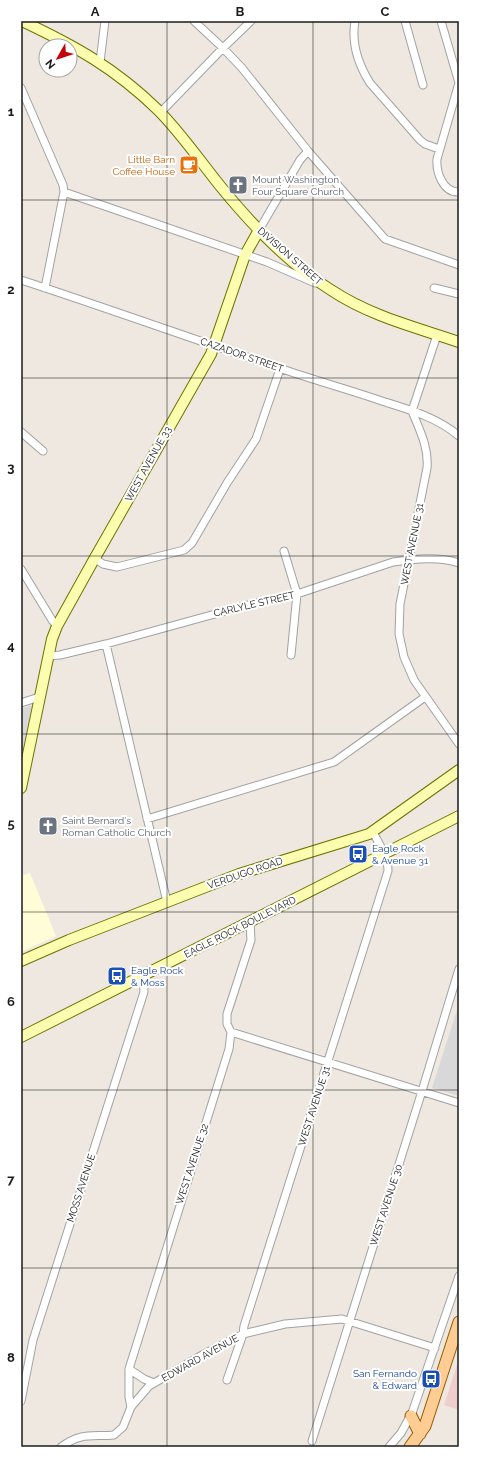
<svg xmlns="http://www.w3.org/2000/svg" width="480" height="1468" font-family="Raleway,sans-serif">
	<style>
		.residential { fill: #d9d8d8 }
		.commercial { fill: #f0cdcd }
		.education { fill: #fffdd7 }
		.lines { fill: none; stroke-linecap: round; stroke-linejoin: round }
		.street-casing { stroke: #a2a2a2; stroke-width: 9 }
		.secondary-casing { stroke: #6d7400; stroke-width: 12 }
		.primary-casing { stroke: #925c00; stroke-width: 13 }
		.street { stroke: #fff; stroke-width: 7 }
		.secondary { stroke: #fcfdae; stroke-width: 10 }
		.primary { stroke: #ffcc93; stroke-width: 11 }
		.grid { fill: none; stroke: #1b1b1b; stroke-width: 1; stroke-opacity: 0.55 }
		.labels { text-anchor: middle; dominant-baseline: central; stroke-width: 4; stroke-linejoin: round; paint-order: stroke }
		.food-label { font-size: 10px; fill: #c56008; stroke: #fff; text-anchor: end }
		.worship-label { font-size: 10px; fill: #5b616d; stroke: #fff; text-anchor: start }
		.street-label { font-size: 10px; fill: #1b1b1b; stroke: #fff }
		.transit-label { font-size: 10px; fill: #164399; stroke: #fff; text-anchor: start }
		.neatline { fill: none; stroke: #1b1b1b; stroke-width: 1.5 }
		.grid-label { font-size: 13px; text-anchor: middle; font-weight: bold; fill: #1b1b1b }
	</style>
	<rect width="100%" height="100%" fill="#eee8e0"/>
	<path class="residential" d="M32 705 21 758V709Z
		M459 1004V1096L432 1088Z"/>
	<path class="commercial" d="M459 1359V1410L444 1405Z"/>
	<path class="education" d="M30 873 56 936 21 952V876Z"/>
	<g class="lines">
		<defs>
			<path id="street" d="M194 21 223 48 242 68 308 151 385 239 459 265
				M355 21C351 44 358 64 370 83L420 140 425 144 439 149
				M405 21 423 85
				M441 21 459 83 437 159C436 172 443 193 459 192
				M100 62 105 21
				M21 88 63 185 64 192 45 288
				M160 113 223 48 251 21
				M64 192 267 262 315 283
				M259 230 300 160 308 151
				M21 280C107 308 193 339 279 368 314 380 350 390 385 402 411 410 438 418 459 436
				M434 288 459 294
				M437 335 412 411C419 429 429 447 427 468L400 604 399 634 404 657 414 680 459 744
				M21 432 43 451
				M284 551 297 594 291 655
				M94 558 103 564 117 567 184 550 192 543 227 483 256 439 280 369
				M21 569 52 620 57 626
				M106 644 167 902
				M48 656 60 655 106 644 244 606 297 594 393 562C415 559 438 556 459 563
				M21 703 39 697
				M147 819 334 762 425 697
				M231 1032 459 1103
				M129 1369 144 1379 154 1383
				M227 1380 243 1334 244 1326 388 871C388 857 379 844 373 832
				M21 1401 33 1340 144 992 143 976
				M131 1407 129 1397V1369L229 1049 231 1032 227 1024V1014L251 940 250 922
				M312 1441 422 1091 459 969
				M61 1447C82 1432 91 1437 114 1435L123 1427 131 1407 149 1386 204 1354 243 1334 285 1324 342 1319 435 1348
				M389 1447 401 1433 412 1413 459 1276"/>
			<path id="secondary" d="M22 21C75 46 115 68 158 110 181 133 200 161 221 187 253 226 288 263 331 290 370 316 415 327 459 342
				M21 788 52 639 57 626 92 563 211 354 245 255 259 230
				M21 961 69 940 239 874 369 834 459 770
				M21 1037 459 816"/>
			<path id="primary" d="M411 1416 420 1434
				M410 1447 425 1426 459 1322"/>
		</defs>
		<use href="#street" class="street-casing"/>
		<use href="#secondary" class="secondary-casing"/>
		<use href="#primary" class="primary-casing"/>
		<use href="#street" class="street"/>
		<use href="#secondary" class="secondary"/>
		<use href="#primary" class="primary"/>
	</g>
	<path class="grid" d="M167 21V1447M313 21V1447M21 200H459M21 378H459M21 556H459M21 734H459M21 912H459M21 1090H459M21 1268H459"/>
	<defs>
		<symbol id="cafe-square" viewBox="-11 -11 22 22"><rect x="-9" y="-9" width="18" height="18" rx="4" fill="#e8710a" stroke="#fff"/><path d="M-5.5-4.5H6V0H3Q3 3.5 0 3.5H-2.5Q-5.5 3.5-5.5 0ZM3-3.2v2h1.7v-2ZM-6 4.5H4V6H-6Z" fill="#fff"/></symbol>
		<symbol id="church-square" viewBox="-11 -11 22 22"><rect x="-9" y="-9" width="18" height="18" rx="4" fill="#6b7280" stroke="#fff"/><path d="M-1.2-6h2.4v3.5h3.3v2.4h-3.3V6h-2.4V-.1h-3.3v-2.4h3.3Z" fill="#fff"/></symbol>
		<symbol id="bus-square" viewBox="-11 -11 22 22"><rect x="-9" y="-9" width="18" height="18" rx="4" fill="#1a4fb4" stroke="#fff"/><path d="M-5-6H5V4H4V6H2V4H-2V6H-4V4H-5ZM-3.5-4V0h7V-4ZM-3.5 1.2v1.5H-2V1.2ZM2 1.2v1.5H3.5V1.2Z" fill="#fff"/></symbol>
	</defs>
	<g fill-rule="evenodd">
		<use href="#cafe-square" x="178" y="154" width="22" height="22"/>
		<use href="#church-square" x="227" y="174" width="22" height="22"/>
		<use href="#church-square" x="37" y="815" width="22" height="22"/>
		<use href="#bus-square" x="347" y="843" width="22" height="22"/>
		<use href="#bus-square" x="106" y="965" width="22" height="22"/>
		<use href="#bus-square" x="420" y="1368" width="22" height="22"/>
	</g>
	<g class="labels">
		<g class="food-label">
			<text x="175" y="159">Little Barn<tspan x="175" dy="12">Coffee House</tspan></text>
		</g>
		<g class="worship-label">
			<text x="252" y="179">Mount Washington<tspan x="252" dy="12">Four Square Church</tspan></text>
			<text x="62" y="820">Saint Bernard's<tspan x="62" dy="12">Roman Catholic Church</tspan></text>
		</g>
		<g class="street-label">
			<text transform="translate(290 256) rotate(41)">DIVISION STREET</text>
			<text transform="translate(242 355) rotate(19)">CAZADOR STREET</text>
			<text transform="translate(148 464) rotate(-61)">WEST AVENUE 33</text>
			<text transform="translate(412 544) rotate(-79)">WEST AVENUE 31</text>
			<text transform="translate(254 604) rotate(-13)">CARLYLE STREET</text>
			<text transform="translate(245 873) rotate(-19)">VERDUGO ROAD</text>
			<text transform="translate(240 927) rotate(-27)">EAGLE ROCK BOULEVARD</text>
			<text transform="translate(314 1106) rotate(-72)">WEST AVENUE 31</text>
			<text transform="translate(192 1164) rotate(-72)">WEST AVENUE 32</text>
			<text transform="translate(81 1188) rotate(-72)">MOSS AVENUE</text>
			<text transform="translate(386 1205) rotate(-72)">WEST AVENUE 30</text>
			<text transform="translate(200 1358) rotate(-29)">EDWARD AVENUE</text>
		</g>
		<g class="transit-label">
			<text x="372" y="848">Eagle Rock<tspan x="372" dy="12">&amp; Avenue 31</tspan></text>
			<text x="131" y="970">Eagle Rock<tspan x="131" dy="12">&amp; Moss</tspan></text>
			<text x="417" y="1373" text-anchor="end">San Fernando<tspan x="417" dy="12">&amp; Edward</tspan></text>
		</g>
	</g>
	<rect width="480" height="1468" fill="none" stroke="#ffffff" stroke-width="44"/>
	<g transform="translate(58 58) rotate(231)"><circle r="19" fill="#ffffff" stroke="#a4a4a4"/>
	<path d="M0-3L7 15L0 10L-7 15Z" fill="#c60008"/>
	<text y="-6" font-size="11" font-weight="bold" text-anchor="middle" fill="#1b1b1b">N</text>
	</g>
	<rect x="22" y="22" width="436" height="1424" class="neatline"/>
	<g class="grid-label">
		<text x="95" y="16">A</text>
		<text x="240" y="16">B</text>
		<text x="385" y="16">C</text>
		<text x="11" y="116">1</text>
		<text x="11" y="294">2</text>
		<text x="11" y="472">3</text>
		<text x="11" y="650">4</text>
		<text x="11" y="828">5</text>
		<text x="11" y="1006">6</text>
		<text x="11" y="1184">7</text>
		<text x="11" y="1362">8</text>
	</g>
</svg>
